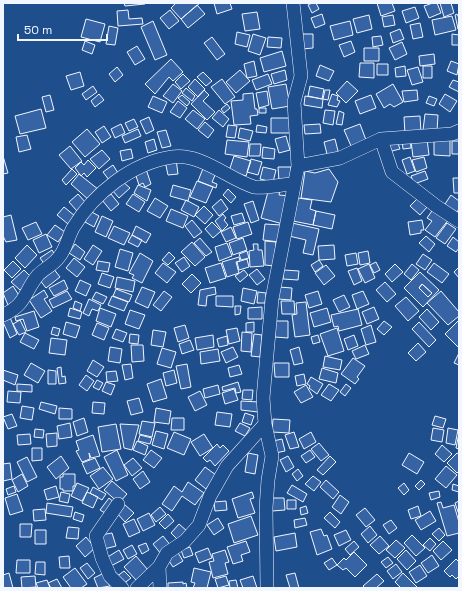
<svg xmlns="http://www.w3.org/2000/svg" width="462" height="591" font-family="'Space Grotesk',sans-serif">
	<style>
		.building { fill: #3563a3; stroke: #f2f6ff; fill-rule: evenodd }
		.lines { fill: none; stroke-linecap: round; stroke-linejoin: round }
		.minor-casing { stroke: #f2f6ff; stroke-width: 14 }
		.minor { stroke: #1f4e8c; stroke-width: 13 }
	</style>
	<rect width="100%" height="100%" fill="#1f4e8c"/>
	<path class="building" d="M124 3H145V4L125 6Z
		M176 3H200L181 19 171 8Z
		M214 3H230L232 9 217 14Z
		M312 3H316L319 9 312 13 308 5Z
		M377 3H392L395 11 381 16Z
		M433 3H437L441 13 429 18 424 6Z
		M440 3H451L454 13 444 17Z
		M197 5 205 14 188 28 181 19Z
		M415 7 419 18 406 23 402 11Z
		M128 10 129 19 142 18 143 24 118 26 117 11Z
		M170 10 179 21 169 29 160 18Z
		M257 12 260 29 245 31 242 14Z
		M322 14 325 24 315 28 311 18Z
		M457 14 459 18 458 29 455 15Z
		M369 15 372 29 357 33 353 19Z
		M393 15 395 25 384 27 382 17Z
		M452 16 456 30 435 35 432 20Z
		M86 19 105 24 100 42 81 37Z
		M153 21 167 55 155 60 141 27Z
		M350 21 353 35 334 40 330 26Z
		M420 23 423 37 413 39 410 25Z
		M109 26 118 28 115 45 106 44Z
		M400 29 404 39 393 43 390 33Z
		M237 32 250 35 247 47 235 44Z
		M253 34 266 38 260 55 248 51Z
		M302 34H313V48L302 49Z
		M452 34 459 35V45H452Z
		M381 36 383 45 373 47 372 37Z
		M212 37 225 54 217 60 204 43Z
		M268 37 282 38 281 48 267 47Z
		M85 41 95 45 92 54 82 50Z
		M351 41 355 52 344 57 339 45Z
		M402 42 407 54 395 60 389 48Z
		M137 46 145 59 135 65 127 52Z
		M364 48H379V61H364Z
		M282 51 286 66 264 72 260 58Z
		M434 54 435 64 420 66 419 56Z
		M171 59 183 72 173 81 169 77 155 94 145 84Z
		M254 61 257 76 247 78 244 64Z
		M451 61 459 64 457 75 447 71Z
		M360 63H374V78L359 77Z
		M377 64H388V75H377Z
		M320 65 334 71 329 81 316 76Z
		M405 66 406 76 396 77 395 68Z
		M423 66H432V78H423Z
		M117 67 123 75 115 82 109 74Z
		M418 67 423 82 412 85 407 70Z
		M240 70 250 81 236 93 226 82Z
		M285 70 287 80 274 84 271 74Z
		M80 72 84 86 71 90 66 76Z
		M203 72 212 81 206 86 197 77Z
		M183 74 190 81 181 89 175 82Z
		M268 74 272 84 256 90 252 80Z
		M195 79 205 89 198 97 188 87Z
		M222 79 235 97 225 104 211 87Z
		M453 80 459 82V92L449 87Z
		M347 81 358 91 346 103 336 93Z
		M173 84 182 91 173 103 163 96Z
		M286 84 290 106 272 109 268 87Z
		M393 84 403 102 394 107 390 104 384 108 376 94Z
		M93 86 97 92 86 100 82 94Z
		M310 86 324 89 322 99 308 96Z
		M186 88 195 96 192 101 182 93Z
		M204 90 209 95 203 101 215 112 207 120 191 104Z
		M325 90H330L328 100 323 99Z
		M417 90 418 100 404 102 402 91Z
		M267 91 269 105 259 108 256 93Z
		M253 93 255 109H257L258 115 250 116 251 124 234 125 231 101 243 100V94Z
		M99 94 104 100 95 107 91 101Z
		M332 94 338 96 337 100 340 101 337 107 328 105Z
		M445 94 457 101 450 112 439 104Z
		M50 95 54 110 46 112 42 97Z
		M182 95 190 102 187 106 178 98Z
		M371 95 376 108 360 114 355 101Z
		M153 96 167 102 162 113 148 107Z
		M305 96 323 99 322 108 304 105Z
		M429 96 437 99 434 106 426 103Z
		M178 101 187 108 180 118 170 112Z
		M227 104 230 108 224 113 221 109Z
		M259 108H266V113H259Z
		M41 109 46 128 20 134 15 116Z
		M193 110 205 119 197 129 185 119Z
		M219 110 229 119 223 127 212 118Z
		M325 110 335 111 333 125 323 123Z
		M339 111 344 113 342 125 336 124Z
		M425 114 438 115 437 131 423 130Z
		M420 116 421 133 405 134 404 117Z
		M149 117 154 130 146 134 140 121Z
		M271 118H291V133H271Z
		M134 119 138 127 129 131 125 123Z
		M205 122 214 130 208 138 198 130Z
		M121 124 125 133 115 138 111 129Z
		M320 124 321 133 305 134 304 125Z
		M360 124 366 140 351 146 344 130Z
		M228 125 237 126 235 138 226 137Z
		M257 125 267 127 266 133 256 132Z
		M104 126 111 137 102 143 95 132Z
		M240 128 253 131 250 141 238 138Z
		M87 129 100 144 85 157 72 142Z
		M138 129 141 136 125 143 122 136Z
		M166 130 171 146 162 148 157 132Z
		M27 135 31 149 19 152 16 137Z
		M286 136 290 150 279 153 275 139Z
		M434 137H450V156L434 155Z
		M396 138 400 149 388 152 384 141Z
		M410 138 411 148 403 149 402 139Z
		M154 139 157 150 148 153 145 142Z
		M335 139 339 155 328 158 324 142Z
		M427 139 429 155 413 157 411 141Z
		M227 140 249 142 247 157 225 154Z
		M452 141H459V154H452Z
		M250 144H261L260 156H249Z
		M70 146 82 161 71 169 59 155Z
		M263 147 275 149 274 159 262 158Z
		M131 149 133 158 122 161 120 151Z
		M102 150 110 159 99 169 90 159Z
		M3 156 8 173 3 174Z
		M234 156 251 161 246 176 229 171Z
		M410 157 415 171 407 174 402 160Z
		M424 157 427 168 416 172 412 160Z
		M176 159 178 174 168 175 165 161Z
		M251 159 262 162 258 175 247 172Z
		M88 160 96 168 87 177 84 173 81 176 75 168 81 162 84 165Z
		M113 165 118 173 109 180 103 172Z
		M204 166 217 171 212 182 217 184 216 188 198 181Z
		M263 167 276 170 273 182 260 179Z
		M278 167H291V180L279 181Z
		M72 169 77 174 66 185 62 180Z
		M146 169 151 184 145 187 143 183 139 185 135 173Z
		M329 169 338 182 331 202 301 198 305 171 315 173Z
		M425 171 428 179 414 184 411 176Z
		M79 174 99 190 90 201 71 184Z
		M453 178H459V193H454Z
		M122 181 130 188 119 198 112 190Z
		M197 181 213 187 206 203 190 197Z
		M138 185 151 190 147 201 134 193Z
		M173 185 191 190 188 201 170 196Z
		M269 188 280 190 279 195 290 196 283 224 261 218Z
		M228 189 236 197 231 203 223 195Z
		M78 194 86 203 77 211 69 202Z
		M111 194 119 204 111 211 102 200Z
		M133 194 145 202 139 212 126 204Z
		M451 195 459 201V209L455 215 443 207Z
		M155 198 168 206 160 218 147 211Z
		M298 198 312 200 310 209 316 211 313 225 293 221Z
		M418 198 428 206 420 215 410 206Z
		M221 199 228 209 219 216 212 207Z
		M186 200 199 207 194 217 181 210Z
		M253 201 259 220 251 223 244 204Z
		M204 206 213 215 205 224 195 215Z
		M64 207 75 216 68 224 57 215Z
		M434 208 449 219 435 237 425 230 432 221 427 218Z
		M171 209 188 216 183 228 166 221Z
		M90 211 99 216 94 227 85 222Z
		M316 211 335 215 332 229 313 225Z
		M242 213 245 222 234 225 231 216Z
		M223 214 226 218 224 220 228 225 222 231 215 221Z
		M11 215 17 240 6 242 3 236V217Z
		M102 216 113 221 106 237 95 232Z
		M192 220 202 232 194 238 185 226Z
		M422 220 424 230H421V233L410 235 408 222Z
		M36 222 42 234 28 240 22 228Z
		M212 222 221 231 213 238 205 229Z
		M248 222 252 234 237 239 233 227Z
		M292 223 319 229 313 255 303 253 306 240 289 236Z
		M447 223 456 229 445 244 436 238Z
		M265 224 281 225 279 242 263 240Z
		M55 225 65 232 58 242 47 235Z
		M114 226 130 233 124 245 108 238Z
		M136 226 151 234 146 243 132 235Z
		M231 227 236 238 226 242 221 232Z
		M46 234 52 247 39 253 33 240Z
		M132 235 142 240 138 247 128 242Z
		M426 236 435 244 429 252 419 243Z
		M453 237 459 242V248L456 252 447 246Z
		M200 238 212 252 206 256 194 243Z
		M243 238 247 250 233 255 229 243Z
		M265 241 276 242 274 266 265 265Z
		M192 242 205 257 195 266 181 252Z
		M227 243 232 256 219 261 215 247Z
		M75 244 85 252 80 260 69 253Z
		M253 244H258V250H262L264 266 250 267 249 251 254 250Z
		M27 245 37 255 25 268 15 258Z
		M93 245 102 251 93 265 84 259Z
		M334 245 335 259 319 260 318 246Z
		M120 249 133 253 128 271 115 267Z
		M52 250 56 257 45 265 40 258Z
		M247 251 249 258 241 260 239 254Z
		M368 251 370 263 360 265 358 253Z
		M169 252 175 258 168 265 162 260Z
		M140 253 153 261 142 283 132 278 134 275 129 273Z
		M356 253 358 264 347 266 345 255Z
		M423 254 432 260 425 270 416 264Z
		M184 257 190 266 182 272 175 263Z
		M239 257 240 261 236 262 239 273 227 277 222 262Z
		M74 258 85 267 77 277 66 268Z
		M247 259 249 267 239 270 237 262Z
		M319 260 323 266 315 272 311 265Z
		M13 261 21 269 12 278 4 270Z
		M98 261 110 263 108 272 96 270Z
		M376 262 380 270 374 273 370 265Z
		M163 263 176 272 167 283 155 273Z
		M221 263 226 278 210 283 205 268Z
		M434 263 449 274 442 283 427 272Z
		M369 264 375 278 365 283 358 269Z
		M395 264 403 272 392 282 385 274Z
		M412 264 419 270 411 280 404 274Z
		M326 265 335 276 324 285 315 273Z
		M53 268 60 277 46 288 39 279Z
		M357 268 362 281 354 285 348 271Z
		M458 268 459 269V278L454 272Z
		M257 269 265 279 257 285 249 275Z
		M24 270 32 278 20 290 11 282Z
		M244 270 248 275 240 282 235 276Z
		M284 270 299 271 298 280 283 279Z
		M420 272 439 290 423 307 404 288ZM422 284 432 293 428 297 419 288Z
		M102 273 114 277 110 288 98 284Z
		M192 274 201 283 191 293 182 284Z
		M117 277 135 281 133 292 115 288Z
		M64 280 68 289 54 296 49 288Z
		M80 280 91 285 86 296 75 291Z
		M385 282 396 294 387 302 376 290Z
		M422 284 432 293 428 297 419 288Z
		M13 286 20 297 8 305 3 293Z
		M142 287 155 292 148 308 135 302Z
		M215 287 216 294 207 296 206 306 198 305 200 290Z
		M279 287 292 288 291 300 278 299Z
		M243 288 257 291 254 304 241 301Z
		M116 289 132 295 129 302 113 296Z
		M44 290 48 297 44 299 52 311 41 318 29 300Z
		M67 291 72 299 53 308 49 300Z
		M164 291 172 297 161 311 153 305Z
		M318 291 322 304 309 308 305 295Z
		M363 291 369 304 357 309 352 295Z
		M441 291 459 312V316L448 325 427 303Z
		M96 292 107 297 103 304 92 299Z
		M258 292 266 293 265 303H257Z
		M344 295 350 307 339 312 333 300Z
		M112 296 128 302 124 311 108 305Z
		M216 296H233V307L216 306Z
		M406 297 419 311 408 321 395 306Z
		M89 299 101 305 98 311 92 309 89 316 83 313Z
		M75 301 82 304 80 311 73 308Z
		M281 301H294L295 314H282Z
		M306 302 310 335 295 337 292 315 297 314 296 303Z
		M235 306H241L240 314 235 315Z
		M262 307V319H248V308Z
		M374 307 379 319 367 324 362 312Z
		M70 308 82 312 80 319 68 316Z
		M100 308 116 314 111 327 96 321Z
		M327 308 331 322 314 327 310 313Z
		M358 309 362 325 339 331 338 326 334 327 331 315Z
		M427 309 439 322 431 330 419 317Z
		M130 310 145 315 139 329 125 324Z
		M34 311 39 327 27 331 23 319 16 321 15 317Z
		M9 315 17 334 10 338 3 322V317Z
		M20 320 26 332 19 335 13 324Z
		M459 320V347H458L445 334Z
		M275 321H288V338L275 337Z
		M384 321 392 327 384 335 377 329Z
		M66 322 80 326 76 338 63 334Z
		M254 322V332H246V323Z
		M419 322 436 340 429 347 412 329Z
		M97 323 109 328 104 340 92 335Z
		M185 325 189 338 178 342 174 328Z
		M371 325 376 342 366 345 361 329Z
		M53 327 60 329 58 336 51 334Z
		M237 328 240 341 229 344 226 330Z
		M337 328 344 351 328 356 320 334Z
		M116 329 127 333 123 342 112 338Z
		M153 330 166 332 163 347 151 345Z
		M242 332 252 333 251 352 241 351Z
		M25 333 39 340 34 349 20 342Z
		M130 334 139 335 138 344 129 343Z
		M254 334 262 335 260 357 251 356Z
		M213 335 214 347 197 350 195 338Z
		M318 335 320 342 313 344 311 337Z
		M354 335 358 346 348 350 344 339Z
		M227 336 228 345 219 347 217 339Z
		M51 338 67 340 65 355 49 353Z
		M190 340 194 350 182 354 179 344Z
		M418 343 426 352 416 361 408 353Z
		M131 345H143L144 361 132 362Z
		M365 345 369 354 356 359 352 351Z
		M110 347 122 349 120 363 108 361Z
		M233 347 238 357 226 363 221 352Z
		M299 347 303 363 294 365 290 350Z
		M162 348 176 352 171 368 157 364Z
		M218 349 220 361 201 364 200 352Z
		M459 353V365L454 363Z
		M325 356 342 360 340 370 323 367Z
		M353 358 365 366 357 377 359 379 355 384 341 374Z
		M93 360 104 367 97 377 87 371Z
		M31 363 45 371 38 383 24 375Z
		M274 363H289V377H275Z
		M131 364 133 378 125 380 122 365Z
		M187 364 191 387 181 389 176 366Z
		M239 365 242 374 230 377 228 368Z
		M61 367 62 377 65 376 66 383 59 384 57 368Z
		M322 368 338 373 336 383 319 379Z
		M3 370 18 375 15 385 3 380Z
		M48 370 56 371V384H48Z
		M174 370 177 383 166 386 163 373Z
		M116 371 118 381 107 382 106 372Z
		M304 374 306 384 297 386 295 376Z
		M86 375 94 381 87 391 79 385Z
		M311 377 323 384 317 394 309 388 310 386 307 384Z
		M161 379 167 398 153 402 147 384Z
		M97 380 103 383 99 390 93 387Z
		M106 382 115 385 111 395 102 391Z
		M238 382 241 392 236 393 235 388 223 391 222 387Z
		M17 384 32 385V392L17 391Z
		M329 384 339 390 331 401 321 395Z
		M346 384 351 388 345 396 340 392Z
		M218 385 220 394 205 398 203 389Z
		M306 385 313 397 301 403 294 392Z
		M234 389 238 400 225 404 222 393Z
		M243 390H253L252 400 242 399Z
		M8 391 21 392 20 403 7 402Z
		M200 391 207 405 195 411 188 397Z
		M139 398 143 412 131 415 127 401Z
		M241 401 259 402 258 412 241 410Z
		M41 402 57 406 55 414 39 409Z
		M93 402 105 403 104 414 92 413Z
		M22 406 34 408 32 420 20 418Z
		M59 408 72 409V419H59Z
		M156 408 171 411 169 424 154 422Z
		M217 412 232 414 230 427 215 425Z
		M245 413 254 416 251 425 242 422Z
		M12 414 17 426 8 429 3 417Z
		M435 416 446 419 443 428 432 425Z
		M84 418 88 432 77 436 73 422Z
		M172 418H184V430H171Z
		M273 419 290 420 289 433 272 432Z
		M142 421 155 423 152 437 139 434Z
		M70 423 72 437 59 439 57 426Z
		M240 423 250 428 245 436 235 431Z
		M116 424 121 449 102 452 98 427Z
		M120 424 139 425 132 450 124 448Z
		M433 428 444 430 442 442 431 440Z
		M448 428 458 430 455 445 446 443Z
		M35 429 44 430 43 438 34 437Z
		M156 431 168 434 164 449 152 445Z
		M174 432 191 439 184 455 167 448Z
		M294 432 299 447 290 449 285 435Z
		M311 432 316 442 304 449 299 439Z
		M57 433V446L47 447 46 434Z
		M459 433V449L456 448Z
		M30 434 31 444 18 445 17 435Z
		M204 434 213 448 200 456 191 442Z
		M93 435 100 456 91 458 89 453 90 459 82 462 76 451 79 450 76 441Z
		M140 435 152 438 150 444 138 441Z
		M282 439 285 451 275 453 273 441Z
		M137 441 148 446 145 455 133 450Z
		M319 443 329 455 321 461 311 449Z
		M217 444 220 448 223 445 229 451 215 466 210 460 207 462 203 458Z
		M442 445 452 454 444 462 435 454Z
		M32 448H42V460L32 461Z
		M117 450 128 475 116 481 104 457Z
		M151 450 162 458 154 468 143 460Z
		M310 450 315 457 306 463 301 456Z
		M248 453 258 455 255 474 245 472Z
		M409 453 424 462 417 474 402 465Z
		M457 453 459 454V471L457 473 447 463Z
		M61 456 69 468 56 479 47 467Z
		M288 456 294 467 286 472 280 460Z
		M330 456 336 462 323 475 317 470Z
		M27 457 37 477 27 482 17 462Z
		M95 458 100 468 87 474 82 463Z
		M133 458 142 468 132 476 124 465Z
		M10 463 12 479 3 481V464Z
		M446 466 457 475 446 488 435 479Z
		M103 467 113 479 99 489 90 476Z
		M205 467 216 475 206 489 195 480Z
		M298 469 303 476 297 481 292 474Z
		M143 471 150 482 140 489 133 479Z
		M22 474 28 486 18 492 12 480Z
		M63 474H75V486H73V491H63V489H60V477H63Z
		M313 476 321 482 314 491 305 484Z
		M326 480 339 492 333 499 320 487Z
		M421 480 425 484 419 490 415 486Z
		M112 481 127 494 119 503 104 490Z
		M188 482 204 493 195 505 182 496 172 511 162 504 174 486 182 492Z
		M77 483 89 488 82 501 71 496Z
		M404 483 409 490 404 495 398 488Z
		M453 484 459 486V492L452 490Z
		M292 485 307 494 303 502 287 493Z
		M14 486 16 492 8 495 6 489Z
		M56 486 59 497 47 500 44 490Z
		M93 487 106 494 102 500 90 493Z
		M439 491 440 497 431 500 429 493Z
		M61 492 70 494 68 503 59 501Z
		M87 492 98 497 93 508 82 503Z
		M252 492 254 498 250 499 255 513 238 518 232 499Z
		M17 494 23 511 10 515 5 498Z
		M340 495 349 502 341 514 332 507Z
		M109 498 116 504 108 515 100 510Z
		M272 498H284L285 510 272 511Z
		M287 500H296V509H287Z
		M226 501 227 510 215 511 214 502Z
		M459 501V515L455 503Z
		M441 502 443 508 454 505 459 522V533L447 536 437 503Z
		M47 503 73 507 71 517 46 513Z
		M124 504 134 513 125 522 116 512Z
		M306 506 308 513 301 515 300 508Z
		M418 506 421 516 411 519 408 510Z
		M160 507 166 514 156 522 151 515Z
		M365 508 375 520 366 527 356 515Z
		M45 509 46 520 34 521 33 510Z
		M430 511 436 521 421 530 415 520Z
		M75 512 84 515 82 522 73 519Z
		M330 512 340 522 335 528 324 518Z
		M149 513 155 525 143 531 137 519Z
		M168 514 174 521 165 529 159 523Z
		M251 516 258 535 234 543 228 524Z
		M218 518 224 528 214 535 207 525Z
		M305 518 307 525 295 528 294 520Z
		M134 519 140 532 129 537 123 524Z
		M391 520 397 528 389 534 383 525Z
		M20 524H32L31 537H20Z
		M179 524 187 531 178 540 171 533Z
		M370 526 377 535 368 543 361 534Z
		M68 527 79 528 78 539 66 538Z
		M439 528 445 535 439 541 432 534Z
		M321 529 324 536 327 535 332 549 317 555 310 532Z
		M35 530H46V544H35Z
		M346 530 351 540 339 546 334 535Z
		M112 533 116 546 104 549 101 535Z
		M295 533 297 547 276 551 274 537Z
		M412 535 425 548 416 556 404 543Z
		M163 536 171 546 161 554 153 544Z
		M380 536 389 546 379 554 370 545Z
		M86 537 95 548 85 557 76 546Z
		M430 538 436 544 430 551 423 545Z
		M396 540 405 548 395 558 386 550Z
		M246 541 250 552 241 555 243 561 233 564 227 547Z
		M354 541 359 547 350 555 345 549Z
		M443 541 452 550 441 560 433 551Z
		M146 543 149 550 142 554 138 546Z
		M132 545 137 554 128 559 123 550Z
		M190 547 193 555 184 558 181 550Z
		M208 548 212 558 199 563 195 553Z
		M119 550 124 559 111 566 106 558Z
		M225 550 229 562 225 563 228 574 213 578 209 562 214 561 212 554Z
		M406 550 416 561 407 570 397 559Z
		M177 551 183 561 173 567 167 558Z
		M354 552 367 565 355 577 346 568 343 570 337 565 344 558 346 560Z
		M432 555 439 566 428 573 421 563Z
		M69 556 70 568H60L59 557Z
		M136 556 148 570 136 580 124 567Z
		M388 557 393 563 386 568 381 562Z
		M332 558 337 565 329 570 324 563Z
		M456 559 459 562V576L456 579 452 575 450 577 444 571Z
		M17 560H30V573H16Z
		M36 562H45V575L35 574Z
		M87 563 95 573 88 579 80 568Z
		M396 564 402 572 393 579 387 571Z
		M420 565 427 576 416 583 409 572Z
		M75 568 87 584 81 588H71L63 577Z
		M194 568 211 572 207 588H193L195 583 191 582Z
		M124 571 131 578 122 585 116 577Z
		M9 573 13 588H3V575Z
		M104 573 110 586 98 588 94 578Z
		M295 573 299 588H290L286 575Z
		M403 573 417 587 416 588H401L395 582Z
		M377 574 384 581 376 588H365L363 586Z
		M35 576 36 587 22 588 21 577Z
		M226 576 229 585 218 588 215 579Z
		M253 576 257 588H243L240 580Z
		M57 579 62 588H51L48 583Z
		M47 580 50 588H38L36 583Z
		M236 580 238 588H230L229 581Z
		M183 582V584L186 583 187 588H168V583Z"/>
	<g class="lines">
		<defs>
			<path id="minor" d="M381 139 392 172 436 206 459 221
				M298 166 340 158 381 139 452 134 459 131
				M3 315C26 305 24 292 38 275 44 269 53 265 59 257 66 249 68 237 73 228 94 193 132 163 172 157 202 153 228 179 254 187 259 189 286 184 293 184
				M118 504 96 536 102 558 110 576 122 588
				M159 567 160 588
				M137 588 159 567 167 553 185 541 199 525 210 496 227 466 265 424
				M267 588 266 508 268 480 272 456 265 424 263 398 272 299 298 166 294 102 301 76 293 3"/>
		</defs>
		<use href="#minor" class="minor-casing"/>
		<use href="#minor" class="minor"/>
	</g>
	<rect width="462" height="591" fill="none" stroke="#f2f6ff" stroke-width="8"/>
	<path d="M18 34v6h89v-6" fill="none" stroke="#f2f6ff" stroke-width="2"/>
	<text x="24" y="34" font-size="12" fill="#f2f6ff" stroke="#1f4e8c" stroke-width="3" paint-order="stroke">50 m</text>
</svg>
